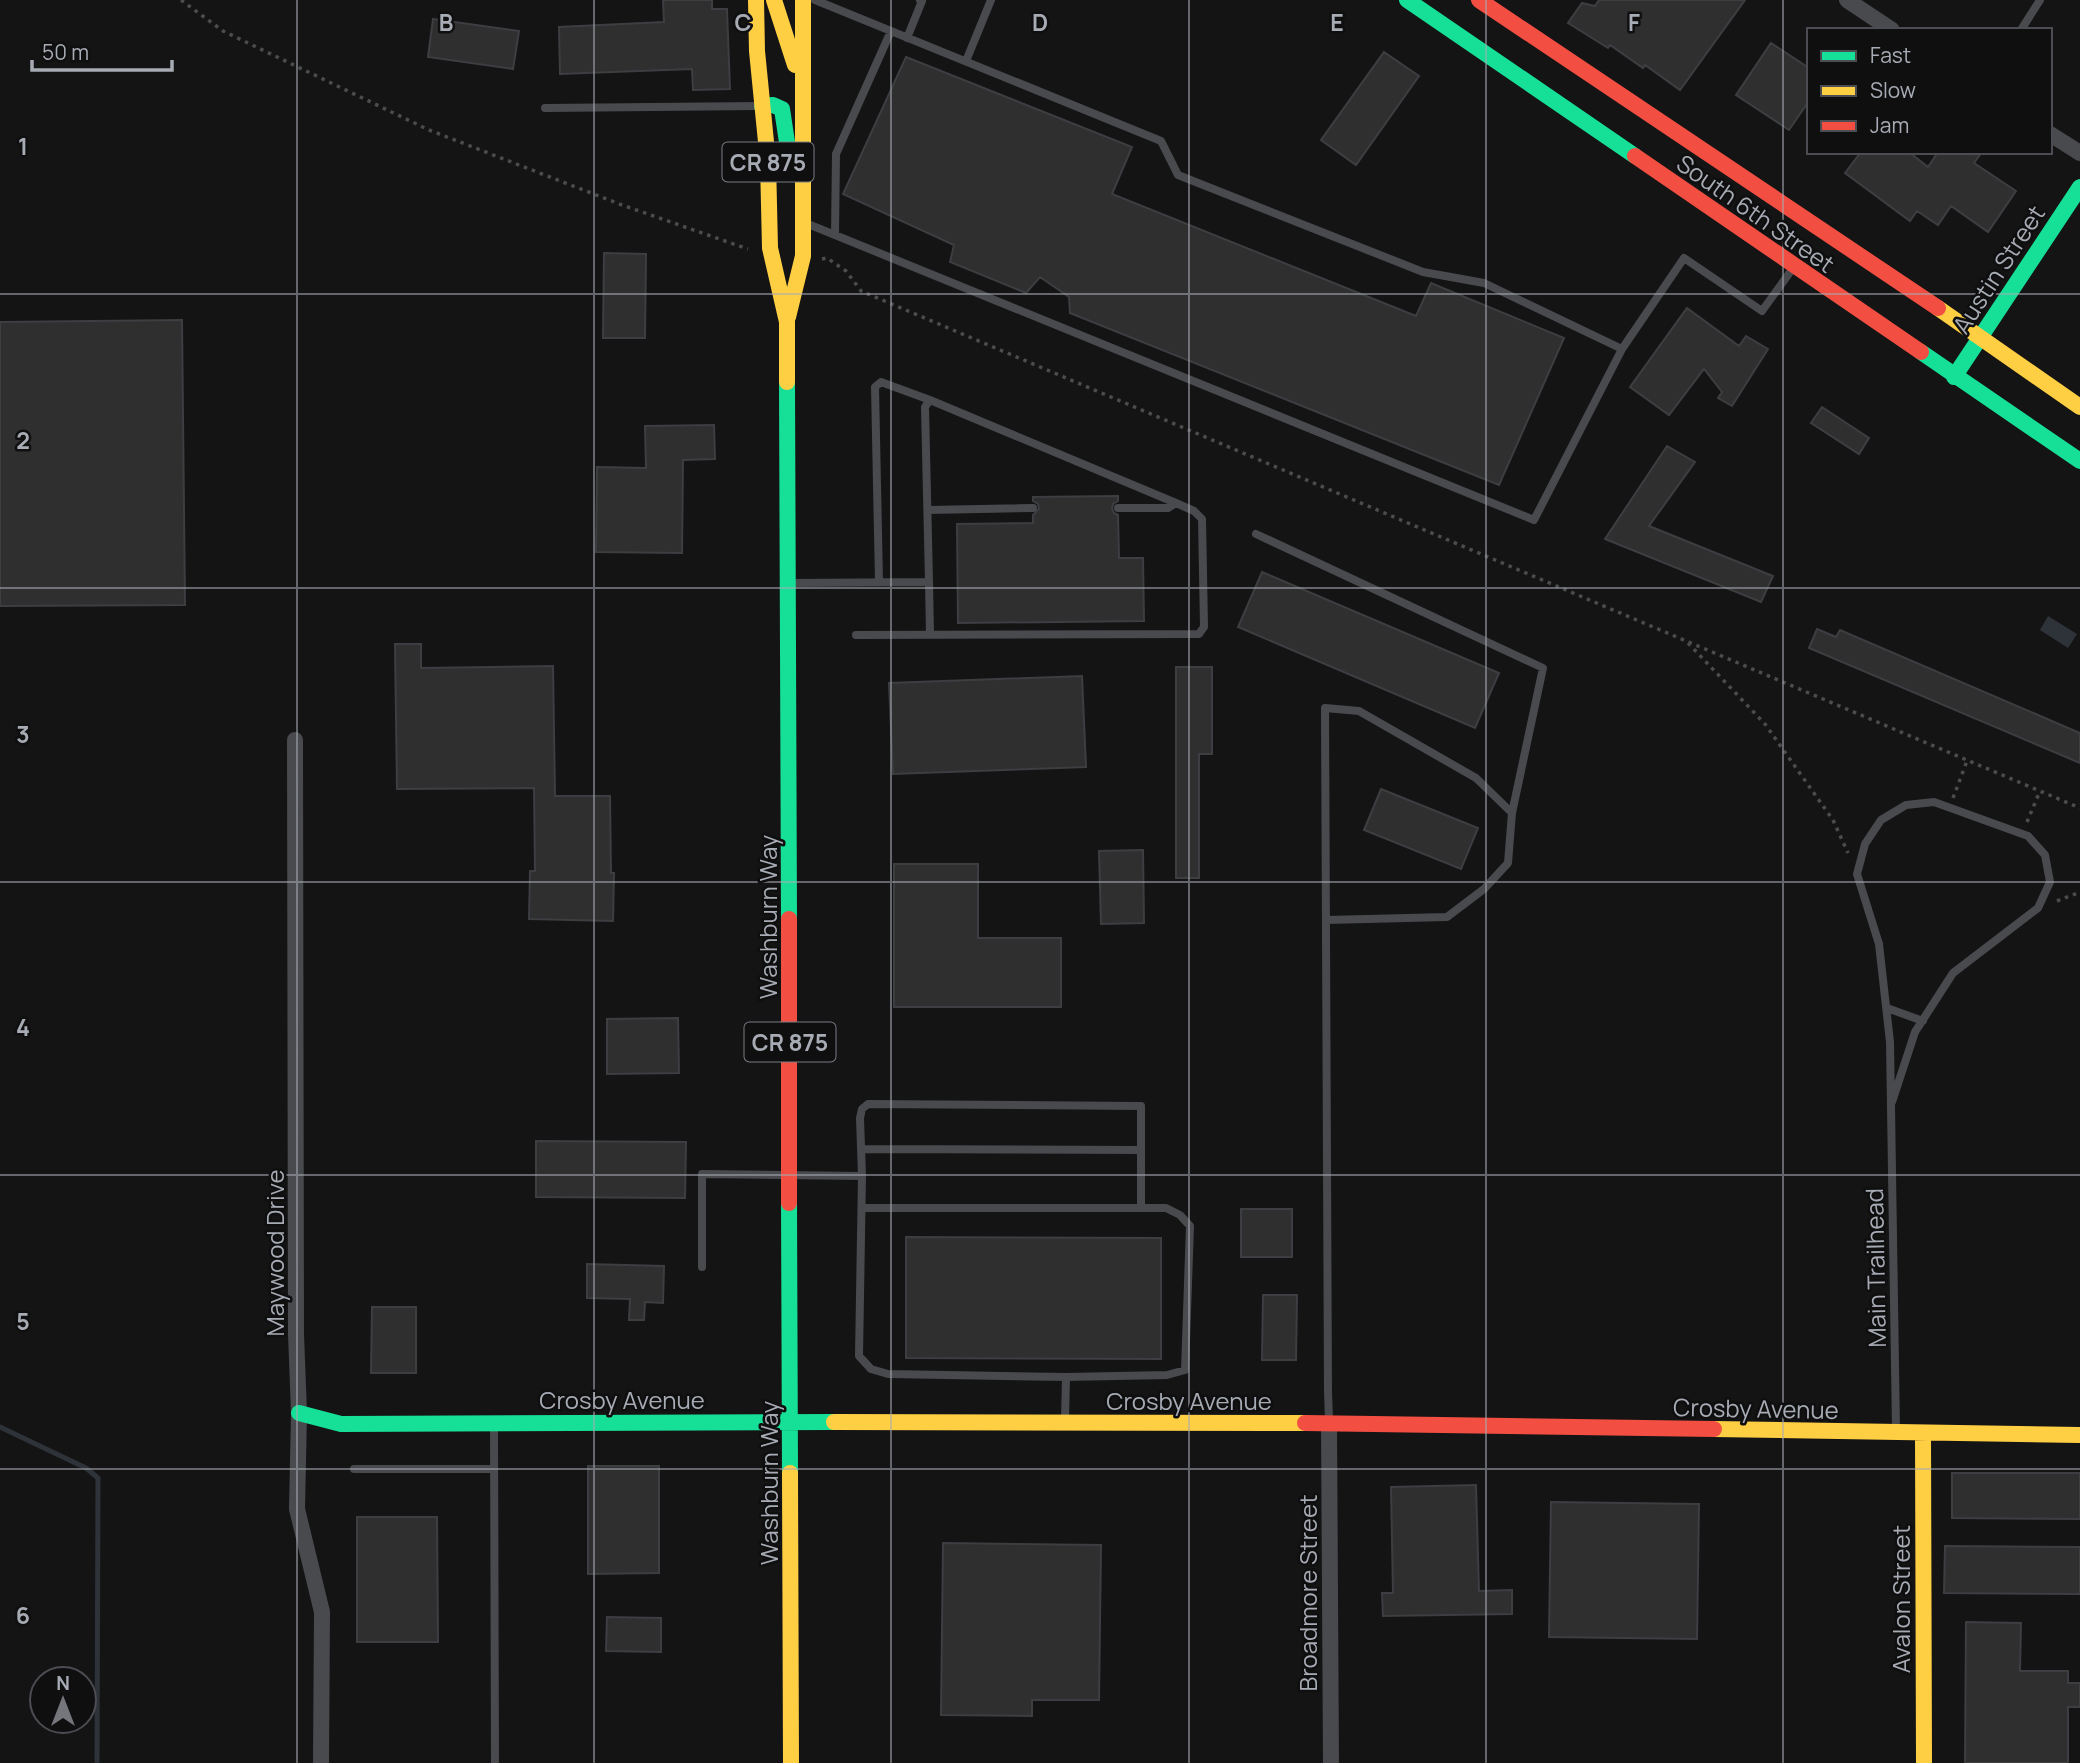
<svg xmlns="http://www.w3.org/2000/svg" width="2080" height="1763" font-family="Manrope,sans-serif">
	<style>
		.water { fill: #2d3339 }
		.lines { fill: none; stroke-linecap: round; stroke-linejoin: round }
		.stream { stroke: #2d3339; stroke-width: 5 }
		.building { fill: #2f2f30; stroke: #3d3e41; stroke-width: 2 }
		.path { stroke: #4b4c4e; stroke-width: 3.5; stroke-dasharray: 3.5 5; stroke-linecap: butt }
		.lane { stroke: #494a4e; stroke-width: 8 }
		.street { stroke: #494a4e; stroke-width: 16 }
		.fast { stroke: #16e098; stroke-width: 16 }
		.slow { stroke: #ffcf43; stroke-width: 16 }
		.jam { stroke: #f24e42; stroke-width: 16 }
		.grid { fill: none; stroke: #a7abb4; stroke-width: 2; stroke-opacity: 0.55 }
		.labels { text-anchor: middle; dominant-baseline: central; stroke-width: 5; stroke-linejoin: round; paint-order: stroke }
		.shield { fill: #0f0f10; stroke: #797c83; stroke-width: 2 }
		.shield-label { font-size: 23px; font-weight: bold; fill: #a7abb4 }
		.street-label { font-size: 24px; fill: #a7abb4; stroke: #0f0f10 }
		.grid-label { font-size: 23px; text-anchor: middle; font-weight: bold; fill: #a7abb4; stroke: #0f0f10; stroke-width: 5; stroke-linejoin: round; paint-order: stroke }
	</style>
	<rect width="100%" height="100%" fill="#141415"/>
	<path class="water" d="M2048 616 2077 634 2068 648 2040 630Z"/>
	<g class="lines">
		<path class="stream" d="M0 1427 86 1468 98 1478 97 1763"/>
	</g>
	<path class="building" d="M663 0H712V9H727L730 89 693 90 692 69 560 74 559 27 664 22Z
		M1599 0H1745L1680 90 1645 65 1643 68 1610 45 1608 48 1568 23 1582 3 1595 6Z
		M433 19 519 31 513 69 428 57Z
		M1771 43 1809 68V101L1789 130 1736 95Z
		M1384 52 1419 76 1356 165 1321 140Z
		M906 57 1132 147 1112 194 1416 316 1431 283 1564 338 1499 485 1070 313 1069 297 1040 277 1026 293 950 262 954 245 843 194Z
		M1861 152H1909L1928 167 1938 152H1982L1974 163 2016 191 1988 232 1951 206 1938 225 1917 211 1910 221 1845 173Z
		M604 253 646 254 645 338H603Z
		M1687 308 1739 346 1746 336 1768 349 1732 406 1718 398 1722 392 1704 369 1669 415 1630 387Z
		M182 320 185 605 0 606V322Z
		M1822 407 1869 438 1859 454 1811 423Z
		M714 425 715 459 683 460 682 553 596 552 597 467 646 468 645 426Z
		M1667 446 1695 462 1649 526 1773 576 1761 602 1605 539Z
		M1118 496V501L1113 504 1112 509 1114 513 1118 515 1119 558H1143L1144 621 958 623 957 524 1033 523V515L1039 509 1038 504 1033 501V497Z
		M1262 572 1499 673 1475 728 1238 627Z
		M1817 629 1836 637 1840 630 2080 733V763L1809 648Z
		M395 644H421V668L553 666 555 796H610L611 873H614L613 921 529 919 530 871H535L534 788 397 789Z
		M1176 667H1212V754H1199V878H1176Z
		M1082 676 1086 767 893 774 889 683Z
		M1381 789 1478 828 1461 869 1364 830Z
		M1143 850 1144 923 1101 924 1099 851Z
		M894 864H978V938H1061V1007H894Z
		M678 1018 679 1073 607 1074V1019Z
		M536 1141 686 1142 685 1198 536 1197Z
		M1241 1209H1292V1257H1241Z
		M906 1237 1161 1238V1359L906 1358Z
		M587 1264 664 1266 663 1303 645 1302 644 1320H629L630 1299 587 1298Z
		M1263 1295H1297L1296 1360H1262Z
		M372 1307H416V1373H371Z
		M588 1466H659V1573L588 1574Z
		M1952 1473H2080V1519L1952 1518Z
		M1476 1485 1479 1591 1512 1590V1614L1383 1616 1382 1593H1393L1391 1487Z
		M1551 1502 1699 1504 1697 1639 1549 1637Z
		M357 1517H437L438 1642H357Z
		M943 1543 1101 1545 1099 1700H1032V1716L941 1715Z
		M1945 1546 2080 1547V1594L1944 1593Z
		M607 1617 661 1618V1652L606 1651Z
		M1966 1622 2021 1623 2020 1671H2068V1683H2080V1707H2068V1763H1965Z"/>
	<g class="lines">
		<path class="path" d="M181 0 223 31 429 130 622 205 748 249
			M822 259 827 258 846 271 861 291 2080 808
			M1688 643 1765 724 1833 820 1848 853
			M1953 798 1967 761
			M2027 822 2040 791
			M2057 901 2080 892"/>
		<path class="lane" d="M815 0 1161 141 1178 175 1183 177 1423 272 1484 283 1622 349 1684 258 1762 311 1793 268
			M2021 30 2040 0
			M907 38 922 1 920 0
			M966 61 991 0
			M545 108 759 106
			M808 224 1534 520 1622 349
			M835 234 836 154 891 31
			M1118 508H1168L1176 503
			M928 510 1033 508
			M1256 534 1543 668 1512 813
			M929 582 925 407 930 400
			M791 583 929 582 930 635
			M856 635 1199 634 1204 627 1202 519 1194 511 1176 503 930 400 881 382 875 387 879 582
			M1326 920 1447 917 1484 889 1508 863 1512 813 1476 778 1359 711 1325 708 1328 1392 1329 1420
			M1887 1008 1923 1021
			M1892 1102 1915 1032 1953 973 2038 908 2050 882 2045 855 2028 836 1934 802 1906 805 1881 820 1865 844 1857 874 1879 944 1890 1042 1896 1430
			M861 1149 1141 1150
			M862 1176 860 1118 862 1109 868 1104 1141 1106V1208
			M702 1267V1174L862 1176 859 1356 871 1369 888 1374 1066 1377 1167 1375 1185 1370 1190 1226 1180 1215 1166 1208H862
			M1065 1420 1066 1377
			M494 1425 495 1763
			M354 1469H494"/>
		<path class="street" d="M1847 0 1892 30
			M2050 134 2080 153
			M295 740 296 1334 299 1413 297 1509 322 1612 321 1763
			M1329 1423 1331 1763"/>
		<path class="fast" d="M1407 0 1635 156
			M762 106 773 105 782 109 790 162
			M1921 352 2080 461
			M1954 377 2080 187
			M787 382 789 919
			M789 1203 790 1473
			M299 1413 341 1424 834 1422"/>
		<path class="slow" d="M756 0 757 51 768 162 770 248 787 322V382
			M774 0 795 65
			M1938 308 2080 407
			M788 317 803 256V0
			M834 1422 1305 1423
			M1714 1429 2080 1435
			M1923 1434 1924 1763
			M790 1473 791 1763"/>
		<path class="jam" d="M1479 0 1938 308
			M1635 156 1921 352
			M789 919V1203
			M1305 1423 1714 1429"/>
	</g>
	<path class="grid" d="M297 0V1763M594 0V1763M891 0V1763M1189 0V1763M1486 0V1763M1783 0V1763M0 294H2080M0 588H2080M0 882H2080M0 1175H2080M0 1469H2080"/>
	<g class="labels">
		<g class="shield">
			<rect x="722.5" y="142.5" width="91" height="39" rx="5"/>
			<rect x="744.5" y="1022.5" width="91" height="39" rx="5"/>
		</g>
		<g class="shield-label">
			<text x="768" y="162">CR 875</text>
			<text x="790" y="1042">CR 875</text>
		</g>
		<g class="street-label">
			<text transform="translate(1756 213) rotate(35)">South 6th Street</text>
			<text transform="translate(1998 269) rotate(-57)">Austin Street</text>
			<text transform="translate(767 917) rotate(-90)">Washburn Way</text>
			<text transform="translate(274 1253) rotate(-90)">Maywood Drive</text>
			<text transform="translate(1875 1268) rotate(-91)">Main Trailhead</text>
			<text x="622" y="1399">Crosby Avenue</text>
			<text x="1189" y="1400">Crosby Avenue</text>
			<text transform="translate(1756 1408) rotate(1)">Crosby Avenue</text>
			<text transform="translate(768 1483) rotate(-90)">Washburn Way</text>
			<text transform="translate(1307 1593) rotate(-90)">Broadmore Street</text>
			<text transform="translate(1900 1599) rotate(-90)">Avalon Street</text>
		</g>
	</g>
	<g class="grid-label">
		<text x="446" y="31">B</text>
		<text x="743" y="31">C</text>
		<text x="1040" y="31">D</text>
		<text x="1337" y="31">E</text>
		<text x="1634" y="31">F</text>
		<text x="23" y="155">1</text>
		<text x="23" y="449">2</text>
		<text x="23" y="743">3</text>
		<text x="23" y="1036">4</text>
		<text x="23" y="1330">5</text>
		<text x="23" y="1624">6</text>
	</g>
	<rect x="1807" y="28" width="245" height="126" fill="#0f0f10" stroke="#4c4d52" stroke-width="2"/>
	<rect x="1821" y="51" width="35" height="10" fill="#16e098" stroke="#4c4d52" stroke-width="2"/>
	<text x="1870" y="63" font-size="21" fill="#a7abb4">Fast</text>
	<rect x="1821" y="86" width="35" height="10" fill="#ffcf43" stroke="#4c4d52" stroke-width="2"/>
	<text x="1870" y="98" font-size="21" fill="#a7abb4">Slow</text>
	<rect x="1821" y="121" width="35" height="10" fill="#f24e42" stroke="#4c4d52" stroke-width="2"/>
	<text x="1870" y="133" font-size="21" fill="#a7abb4">Jam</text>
	<g transform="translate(63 1700)"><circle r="33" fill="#0f0f10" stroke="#4c4d52" stroke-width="2"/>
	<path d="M0-5L12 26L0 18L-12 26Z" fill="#74767c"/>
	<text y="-10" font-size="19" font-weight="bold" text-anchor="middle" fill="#a7abb4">N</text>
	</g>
	<path d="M32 60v10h140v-10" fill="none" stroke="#a7abb4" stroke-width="3.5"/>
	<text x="42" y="60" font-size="21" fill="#a7abb4" stroke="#0f0f10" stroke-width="5" paint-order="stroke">50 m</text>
</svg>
